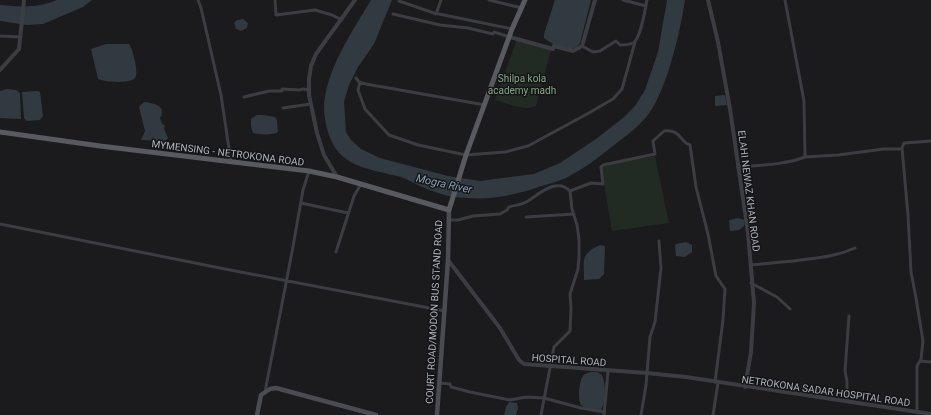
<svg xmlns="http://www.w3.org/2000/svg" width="931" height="415" font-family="Roboto,sans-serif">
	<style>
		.green { fill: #222a24 }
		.water { fill: #313a41 }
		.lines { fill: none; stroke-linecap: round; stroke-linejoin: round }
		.minor { stroke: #3c3d42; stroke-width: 3 }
		.tertiary { stroke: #3c3d42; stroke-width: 4 }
		.secondary { stroke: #4a4c51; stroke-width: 4.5 }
		.primary { stroke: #585a60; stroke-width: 5 }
		.labels { text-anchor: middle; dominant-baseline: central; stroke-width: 3; stroke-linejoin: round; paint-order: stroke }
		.park-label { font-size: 10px; fill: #86a588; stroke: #151518 }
		.street-label { font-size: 10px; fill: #aeb2bb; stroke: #151518 }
		.water-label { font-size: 11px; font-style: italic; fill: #879fb4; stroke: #151518 }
	</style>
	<rect width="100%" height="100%" fill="#1b1a1d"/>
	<path class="green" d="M517 39 551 50 536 106C524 112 507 103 495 100Z
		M655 156 669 223 612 231 602 172V167L611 164Z"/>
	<path class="water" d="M57 0H92L83 7 43 24 27 25 0 21V5C20 7 38 8 57 0Z
		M371 0H392L374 44 358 67 349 85 344 102 346 132 351 140 361 149 380 158 448 176 480 181 534 174 560 163 596 139 623 118 635 106 645 90 658 52 667 0H685C680 32 669 81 652 109 644 122 630 133 618 142 602 155 585 168 566 178 559 181 552 183 545 185 519 194 494 200 467 198 454 198 439 194 427 189 418 186 410 180 401 177 362 167 333 167 325 119 318 81 352 32 371 0Z
		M555 0H591L580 43C571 56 553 45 544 38V34Z
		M243 19 248 23 247 28 241 31 236 29 234 23 237 20Z
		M106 44H129C133 49 139 74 135 78 130 84 104 82 98 79L91 49Z
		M7 89 16 90 20 93 21 119 0 118V91Z
		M37 91 40 92 43 116 40 120 27 121 24 118 22 92Z
		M725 95 727 105 716 106 715 105V96Z
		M144 102C154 103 167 106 160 118L162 124 165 125 164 129 168 138 166 141 141 140 145 131 139 107Z
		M257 115H263L275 117 277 120 278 132C270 136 261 134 253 133L251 126V119Z
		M738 218 745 220 744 226 739 230 730 231 729 221 730 220Z
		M686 242 692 245V252L685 257 676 256 675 246 676 244Z
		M600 245 605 246 604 274 599 279 584 280C584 260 580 254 600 245Z
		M591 372H597L602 375C606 384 606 401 601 410 596 410 586 409 582 406 577 403 579 380 583 376 585 373 588 373 591 372Z
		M509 402 517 403 518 408 516 415H504L506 407Z"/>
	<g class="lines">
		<path class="minor" d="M198 0 201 8 221 95 231 162
			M275 0 276 15 315 10 332 15 342 20
			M489 0 522 8
			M623 0 646 6
			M785 0 804 101 805 157 838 155 884 149H900L902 148 904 143 931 141
			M399 1 434 13 512 29
			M393 14 440 25 468 28 493 34 494 32 510 37
			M436 14 441 0
			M0 36 21 37
			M582 46 593 52 600 51 616 41 620 45C623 45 629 45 633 43 641 39 645 9 647 0
			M356 78 359 82 366 84 485 105
			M360 82 358 90 365 109 389 135 418 145 466 155 505 152 528 146 587 114 613 99 622 89 635 42
			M244 97 269 91H282V89L299 90 303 89 309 90
			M283 108 311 104
			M902 148 908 215 911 272 916 298 923 341 921 359 917 366V412
			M738 167C760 165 784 165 805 157
			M570 191 591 183 603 184 601 167 603 165 655 154 653 141 664 131C682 129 679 142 690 145L696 187 708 234 716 276 725 289 723 320 715 382
			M301 203 348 213
			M526 217 574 214
			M448 220H458L473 216 500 214 507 210 509 207C515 205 522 205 528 201 539 194 557 177 570 191L572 209 577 225 579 239V257L578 269 570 294 571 308 570 331 554 347 541 415
			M0 224 225 269 445 311
			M336 252 354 196 361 184
			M750 265C765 264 779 262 794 261 816 258 835 257 855 248
			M751 283 777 297 790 309
			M920 361 931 362
			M440 383 450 384 451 387 470 392 510 400 526 397 544 398 581 408 604 412
			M265 392 292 252 303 190 309 171
			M847 401V381L845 371 849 316
			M604 415 608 371
			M641 415 646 385 650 337 655 322 661 268 659 241
			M713 415 718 383"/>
		<path class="tertiary" d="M708 0 718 42 730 109 748 233 754 303 751 352 745 387
			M510 37 553 49 554 46 573 51 582 46 595 0
			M0 70 19 49 24 0
			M337 177 324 155 317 133 309 95V79L311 66 316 54 355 0
			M448 260 500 328 519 360 524 364 647 373 686 377 931 414"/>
		<path class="secondary" d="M257 415 261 395 270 389 276 388 376 415
			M437 415 448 260 449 210"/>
		<path class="primary" d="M0 132 100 146 309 171 337 177 449 210 466 155 512 29 525 0"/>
	</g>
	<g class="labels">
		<g class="park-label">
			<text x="522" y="78">Shilpa kola<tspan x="522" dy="12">academy madh</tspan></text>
		</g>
		<g class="street-label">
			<text transform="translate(228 153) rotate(7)">MYMENSING - NETROKONA ROAD</text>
			<text transform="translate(749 191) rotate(83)">ELAHI NEWAZ KHAN ROAD</text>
			<text transform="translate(434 312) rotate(-87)">COURT ROAD/MODON BUS STAND ROAD</text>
			<text transform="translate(569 360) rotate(4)">HOSPITAL ROAD</text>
			<text transform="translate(826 391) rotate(8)">NETROKONA SADAR HOSPITAL ROAD</text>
		</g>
		<g class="water-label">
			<text transform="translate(444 184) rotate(12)">Mogra River</text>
		</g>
	</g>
</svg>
